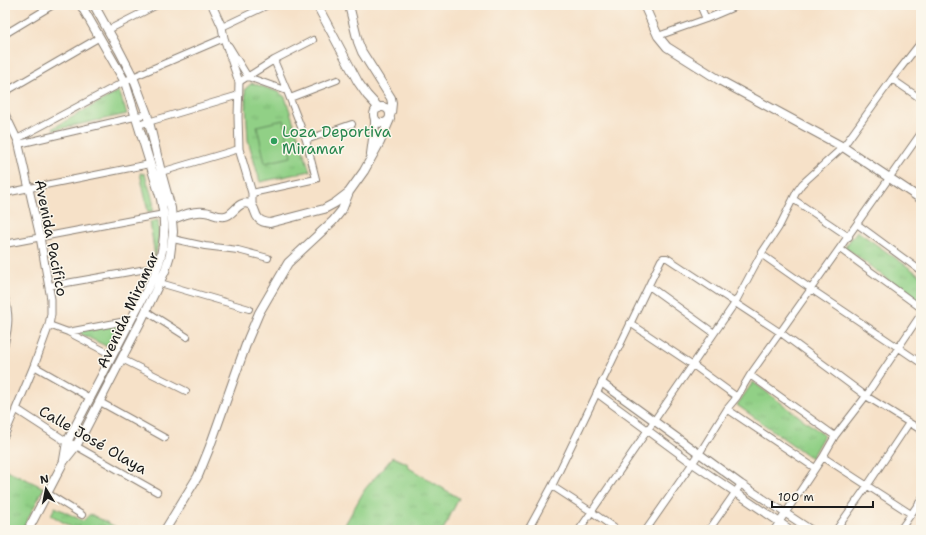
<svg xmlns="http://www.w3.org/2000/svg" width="926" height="535" font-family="'Shantell Sans',sans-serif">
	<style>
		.grass { fill: url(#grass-tufts); stroke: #567651 }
		.pitch { fill: #91d086; stroke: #567651 }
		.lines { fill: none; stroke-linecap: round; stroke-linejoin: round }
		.minor-casing { stroke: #897e72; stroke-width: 8 }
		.tertiary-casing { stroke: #897e72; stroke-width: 9 }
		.secondary-casing { stroke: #897e72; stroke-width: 10 }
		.minor { stroke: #fff; stroke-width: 6 }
		.tertiary { stroke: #fff; stroke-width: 7 }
		.secondary { stroke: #fff; stroke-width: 8 }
		.leisure-dot { fill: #2e9e5b; stroke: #fbf7ec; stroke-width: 1.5 }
		.labels { text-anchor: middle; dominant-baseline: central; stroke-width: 3; stroke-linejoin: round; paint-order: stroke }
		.leisure-label { font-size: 15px; fill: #27864d; stroke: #fbf7ec; text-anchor: start }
		.street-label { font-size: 15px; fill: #1c1c1c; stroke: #fbf7ec }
	</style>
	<defs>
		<pattern id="grass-tufts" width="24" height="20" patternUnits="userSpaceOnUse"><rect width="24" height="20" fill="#91d086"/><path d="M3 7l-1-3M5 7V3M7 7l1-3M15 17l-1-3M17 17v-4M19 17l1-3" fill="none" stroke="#7cb273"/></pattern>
	</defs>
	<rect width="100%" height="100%" fill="#fbf7ec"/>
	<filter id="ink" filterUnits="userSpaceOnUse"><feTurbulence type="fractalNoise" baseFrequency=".025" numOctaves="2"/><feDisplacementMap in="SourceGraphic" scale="8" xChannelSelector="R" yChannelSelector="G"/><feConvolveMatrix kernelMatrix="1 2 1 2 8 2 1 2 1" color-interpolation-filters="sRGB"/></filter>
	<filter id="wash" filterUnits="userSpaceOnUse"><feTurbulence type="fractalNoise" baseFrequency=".012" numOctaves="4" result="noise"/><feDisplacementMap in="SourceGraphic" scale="16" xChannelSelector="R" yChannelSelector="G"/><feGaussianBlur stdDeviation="0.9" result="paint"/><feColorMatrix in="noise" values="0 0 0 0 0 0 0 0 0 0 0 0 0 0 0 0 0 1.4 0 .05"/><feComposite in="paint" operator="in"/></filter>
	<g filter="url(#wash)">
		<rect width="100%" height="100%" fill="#f6e1c8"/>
		<path class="grass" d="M252 83 278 92 285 97 310 171 260 182 248 140 245 89Z
			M119 91 127 114 54 130 53 128Z
			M140 173 145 174C147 183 156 203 153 211L148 212Z
			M158 220C160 233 158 245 155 257L150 222Z
			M857 231 921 276V305L845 247Z
			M117 324 118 326 108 345 106 346 81 334V331Z
			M753 382 824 435 811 458 737 405Z
			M393 457 408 464 409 468 459 498 443 530H342L365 489Z
			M5 469 44 488 22 530H5Z
			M55 507 83 521 90 514 122 530H76L51 515Z"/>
		<path class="pitch" d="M283 120 291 157 265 163 257 126Z"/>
	</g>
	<g filter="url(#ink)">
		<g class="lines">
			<defs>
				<path id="minor" d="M700 5 706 19
					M222 27 268 5
					M108 30 157 5
					M5 34 53 5
					M658 36 706 19 739 5
					M229 46 248 77 287 91
					M892 79 921 99
					M239 82 274 60 313 40
					M5 92 100 37
					M290 98 337 80
					M138 125 239 95
					M17 139 133 77 224 38
					M306 140 352 124
					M19 144 147 114
					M161 172 239 149
					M5 193 150 164
					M252 193 316 179 306 140 287 91 274 60
					M793 199 849 237
					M857 224 921 271
					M173 239 205 246 238 250 268 258
					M5 244 164 214
					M840 249 921 308
					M761 254 811 289 899 348 921 363
					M160 283 249 309
					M49 286 158 267
					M649 286 714 333
					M5 298C10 315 9 325 5 343
					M146 311 187 337
					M630 323 693 365 737 397
					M49 325 68 332 112 355
					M68 332 131 320
					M122 359 186 391
					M34 366 90 398
					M750 375 835 436
					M100 402 165 438
					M727 409 815 468
					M5 435 16 409
					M76 446 157 492
					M823 457 911 514
					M552 486 592 512 617 530
					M47 493 82 515
					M528 530 552 486 661 260 663 258H667L781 333 866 396 921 430
					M579 530 735 303 761 254 779 227 797 191 802 184 843 147 892 79 921 42
					M646 530 699 454 727 409 737 397 750 375 921 133
					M709 530 741 484
					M774 530 823 457 835 436 866 396 921 314
					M836 530 867 486 909 423
					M900 530 921 500"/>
				<path id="tertiary" d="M212 5 222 27 224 38 239 82 238 117 239 149 252 193V205
					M5 114 18 141 40 237 51 299V314L49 325 34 366 16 409 67 442 76 446
					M602 383 741 484 811 530
					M597 393 692 463 791 530"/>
				<path id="secondary" d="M317 5 358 82 367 95 379 108
					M349 5 358 42 362 52 391 98 392 103 391 113
					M644 5 658 36 667 47 721 81 843 147 921 199
					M374 115a8 8 0 1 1 16 0a8 8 0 1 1-16 0Z
					M371 154 375 124V119
					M173 219C183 215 193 211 204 212 211 212 218 218 225 216 234 215 238 200 249 204 259 207 250 221 270 223L324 209 335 203 348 193
					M64 460 67 442 154 276C165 251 167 226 161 199L125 82 81 5
					M28 530 64 461 76 446 85 430 141 321 165 271 170 255 173 232 171 208 161 172 149 122 147 114 133 77 119 50 94 5
					M165 530 198 476 209 449 248 339 259 313 288 263 333 221 342 210 349 192 364 171 380 142 390 119"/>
			</defs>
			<use href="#minor" class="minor-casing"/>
			<use href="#tertiary" class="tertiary-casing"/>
			<use href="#secondary" class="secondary-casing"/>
			<use href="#minor" class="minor"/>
			<use href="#tertiary" class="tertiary"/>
			<use href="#secondary" class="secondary"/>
		</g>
	</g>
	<circle class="leisure-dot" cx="274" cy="141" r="4"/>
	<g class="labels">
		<g class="leisure-label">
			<text x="282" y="132">Loza Deportiva<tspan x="282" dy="17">Miramar</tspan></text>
		</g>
		<g class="street-label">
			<text transform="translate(51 238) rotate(79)">Avenida Pacifico</text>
			<text transform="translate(128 310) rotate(-65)">Avenida Miramar</text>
			<text transform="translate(93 440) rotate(30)">Calle José Olaya</text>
		</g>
	</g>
	<rect width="926" height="535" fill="none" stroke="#fbf7ec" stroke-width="20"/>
	<g transform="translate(46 489) rotate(350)" stroke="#fbf7ec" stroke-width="3" paint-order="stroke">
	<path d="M0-3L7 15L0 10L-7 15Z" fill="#1c1c1c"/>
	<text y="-6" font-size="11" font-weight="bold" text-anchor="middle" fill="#1c1c1c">N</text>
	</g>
	<path d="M772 501v6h101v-6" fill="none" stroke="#1c1c1c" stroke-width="2"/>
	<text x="778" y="501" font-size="12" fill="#1c1c1c" stroke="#fbf7ec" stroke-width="3" paint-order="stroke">100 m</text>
</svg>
